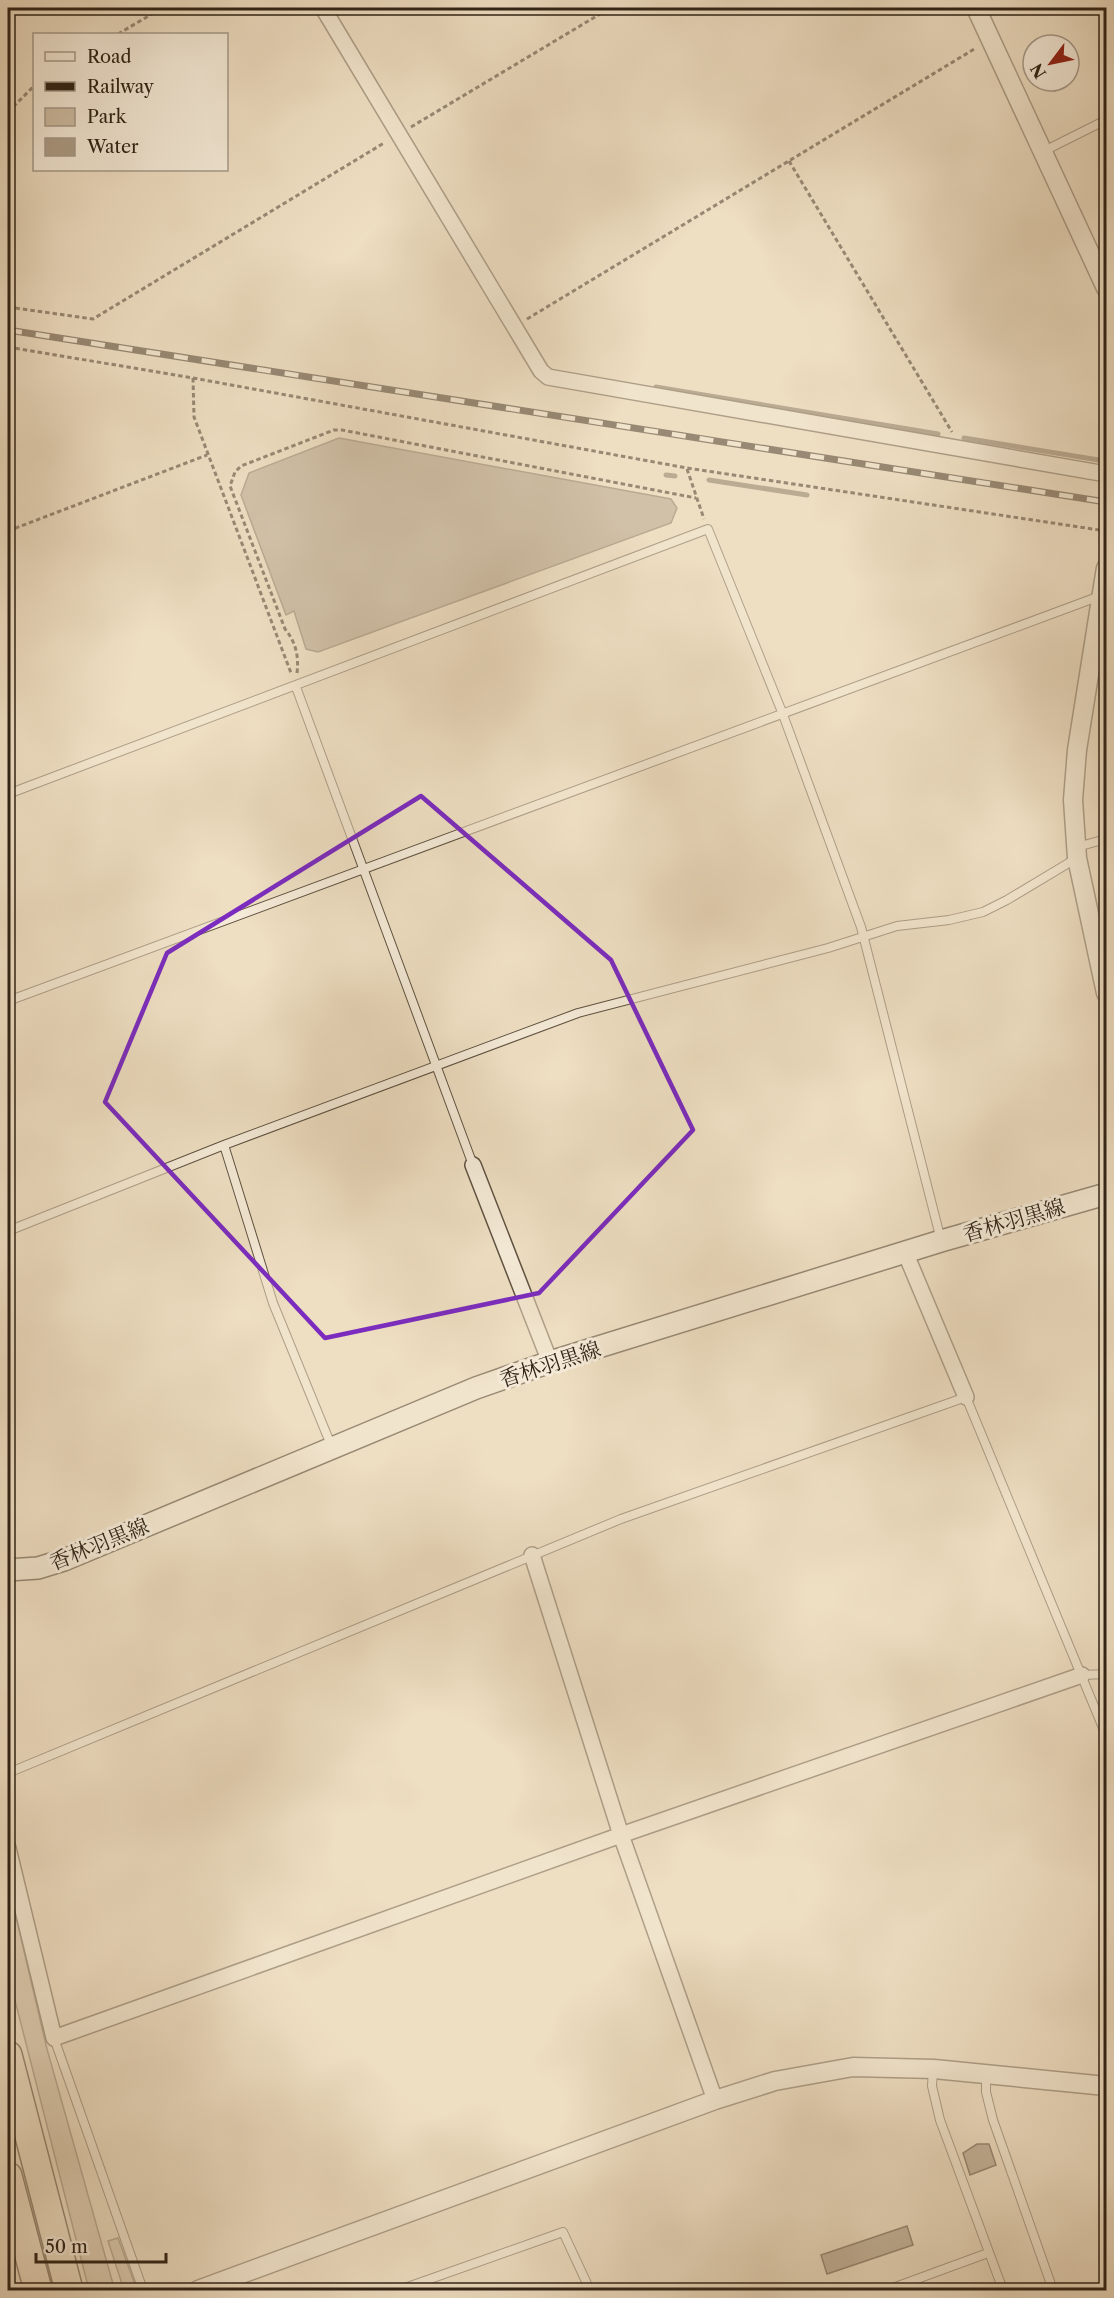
<svg xmlns="http://www.w3.org/2000/svg" width="1114" height="2298" font-family="'Libre Caslon Text','Noto Serif JP',serif">
	<style>
		.green { fill: #cebea5; stroke: #7e705e; stroke-width: 1.5 }
		.water { fill: #ad9e88; stroke: #7b6d5a; stroke-width: 1.5 }
		.lines { fill: none; stroke-linecap: round; stroke-linejoin: round }
		.stream { stroke: #7b6d5a; stroke-width: 5 }
		.building { fill: #92846f; stroke: #2f2316; stroke-width: 1.5 }
		.service-casing { stroke: #5f5241; stroke-width: 10 }
		.minor-casing { stroke: #5f5241; stroke-width: 18 }
		.tertiary-casing { stroke: #5f5241; stroke-width: 21 }
		.secondary-casing { stroke: #2f2316; stroke-width: 24 }
		.motorway-casing { stroke: #2f2316; stroke-width: 30 }
		.path { stroke: #2f2316; stroke-width: 3; stroke-dasharray: 4.5 3; stroke-linecap: butt }
		.service { stroke: #f4ead7; stroke-width: 8 }
		.minor { stroke: #f4ead7; stroke-width: 15 }
		.tertiary { stroke: #f4ead7; stroke-width: 18 }
		.secondary { stroke: #f4ead7; stroke-width: 21 }
		.motorway { stroke: #eedec2; stroke-width: 27 }
		.rail-casing { stroke: #2f2316; stroke-width: 7 }
		.rail { stroke: #f4ead7; stroke-width: 4.5; stroke-dasharray: 14; stroke-linecap: butt }
		.marked { fill: none; stroke: #7b2cbf; stroke-width: 4.5; stroke-linejoin: round }
		.labels { text-anchor: middle; dominant-baseline: central; stroke-width: 6; stroke-linejoin: round; paint-order: stroke }
		.street-label { font-size: 21px; fill: #2f2316; stroke: #f4ead7 }
	</style>
	<rect width="100%" height="100%" fill="#eedec2"/>
	<filter id="stains"><feTurbulence type="fractalNoise" baseFrequency=".00333" numOctaves="4"/><feColorMatrix values="0 0 0 0 .2 0 0 0 0 .09 0 0 0 0 .02 0 0 0 .5 -.17"/></filter>
	<radialGradient id="worn" r=".72"><stop offset=".6" stop-color="#630" stop-opacity="0"/><stop offset="1" stop-color="#630" stop-opacity=".3"/></radialGradient>
	<path class="green" d="M8 1883 47 2049 113 2284 110 2290H89L8 1973Z
		M118 2238 137 2290H124L108 2241Z"/>
	<path class="water" d="M339 438 671 499 677 508 671 523 318 652 306 649 294 611 286 615 241 495 249 473Z"/>
	<g class="lines">
		<path class="stream" d="M656 387 938 434
			M964 438 1105 461
			M666 475 675 476
			M709 480 807 495"/>
	</g>
	<path class="building" d="M977 2144H989L996 2165 970 2175 963 2153Z
		M907 2226 913 2245 827 2274 821 2255Z"/>
	<g class="lines">
		<defs>
			<path id="service" d="M1044 151 1106 120
				M296 687 473 1165
				M8 794 708 529 782 712 861 927 941 1240
				M1077 847 1106 839
				M8 1001 1100 596
				M224 1145 273 1303 331 1445
				M8 1231 224 1145 578 1013 828 948 897 926 949 920 983 912 1007 900 1077 858
				M1082 1675 1106 1674
				M8 1773 621 1519 966 1397 1106 1735
				M54 2038 143 2290
				M933 2070 932 2086 940 2120 1003 2290
				M986 2075V2092L993 2120 1053 2290
				M399 2290 563 2232 590 2290
				M887 2290 988 2253"/>
			<path id="minor" d="M323 8 541 371 548 377 1106 474
				M473 1165 550 1362
				M905 1252 966 1397
				M532 1555 621 1835 715 2100
				M8 1848 54 2038 621 1835 1082 1675"/>
			<path id="tertiary" d="M976 8 1106 288
				M1106 568 1077 750 1073 800 1077 858 1106 993
				M198 2290 715 2100 775 2081 853 2067 934 2069 1106 2086"/>
			<path id="secondary" d="M8 1570 38 1568 64 1560 476 1388 550 1362 941 1241 1106 1194"/>
			<path id="motorway" d="M8 2055 69 2290
				M8 2176 38 2290"/>
		</defs>
		<use href="#service" class="service-casing"/>
		<use href="#minor" class="minor-casing"/>
		<use href="#tertiary" class="tertiary-casing"/>
		<use href="#secondary" class="secondary-casing"/>
		<use href="#motorway" class="motorway-casing"/>
		<path class="path" d="M118 34 162 8
			M8 112 34 86
			M411 127 610 8
			M789 161 952 432
			M8 307 93 319 384 143
			M527 319 976 48
			M8 347 193 378 687 468 1106 531
			M193 378 194 417 291 673
			M687 469 704 519
			M8 531 207 455
			M297 673C299 657 296 642 285 629L230 486 235 472 241 466 334 430H342L696 498"/>
		<use href="#service" class="service"/>
		<use href="#minor" class="minor"/>
		<use href="#tertiary" class="tertiary"/>
		<use href="#secondary" class="secondary"/>
		<use href="#motorway" class="motorway"/>
		<defs>
			<path id="rail" d="M8 330 1106 502"/>
		</defs>
		<use href="#rail" class="rail-casing"/>
		<use href="#rail" class="rail"/>
	</g>
	<path d="M0 0H1114V2298H0ZM421 796 611 960 693 1130 539 1293 325 1338 105 1102 167 953Z" fill="#eedec2" fill-opacity=".55" fill-rule="evenodd"/>
	<path class="marked" d="M421 796 611 960 693 1130 539 1293 325 1338 105 1102 167 953Z"/>
	<g class="labels">
		<g class="street-label">
			<text transform="translate(1014 1220) rotate(-16)">香林羽黒線</text>
			<text transform="translate(550 1364) rotate(-18)">香林羽黒線</text>
			<text transform="translate(99 1544) rotate(-22)">香林羽黒線</text>
		</g>
	</g>
	<rect width="1114" height="2298" fill="none" stroke="#eedec2" stroke-width="30"/>
	<rect x="9" y="9" width="1096" height="2280" fill="none" stroke="#2f2316" stroke-width="3"/>
	<rect x="15" y="15" width="1084" height="2268" fill="none" stroke="#2f2316" stroke-width="1.5"/>
	<rect x="33" y="33" width="195" height="138" fill="#f4ead7" stroke="#a59a8a" stroke-width="1.5"/>
	<rect x="45" y="52" width="30" height="9" fill="#f4ead7" stroke="#a59a8a" stroke-width="1.5"/>
	<text x="87" y="63" font-size="18" fill="#2f2316">Road</text>
	<rect x="45" y="82" width="30" height="9" fill="#2f2316" stroke="#a59a8a" stroke-width="1.5"/>
	<text x="87" y="93" font-size="18" fill="#2f2316">Railway</text>
	<rect x="45" y="108" width="30" height="18" fill="#cebea5" stroke="#a59a8a" stroke-width="1.5"/>
	<text x="87" y="123" font-size="18" fill="#2f2316">Park</text>
	<rect x="45" y="138" width="30" height="18" fill="#ad9e88" stroke="#a59a8a" stroke-width="1.5"/>
	<text x="87" y="153" font-size="18" fill="#2f2316">Water</text>
	<g transform="translate(1051 63) rotate(238)"><circle r="28" fill="#f4ead7" stroke="#a59a8a" stroke-width="1.5"/>
	<path d="M0-4.5L10 22L0 15L-10 22Z" fill="#8f2418"/>
	<text y="-9" font-size="16" font-weight="bold" text-anchor="middle" fill="#2f2316">N</text>
	</g>
	<path d="M36 2253v9h130v-9" fill="none" stroke="#2f2316" stroke-width="3"/>
	<text x="45" y="2253" font-size="18" fill="#2f2316" stroke="#f4ead7" stroke-width="4.5" paint-order="stroke">50 m</text>
	<rect width="100%" height="100%" filter="url(#stains)"/>
	<rect width="100%" height="100%" fill="url(#worn)"/>
</svg>
